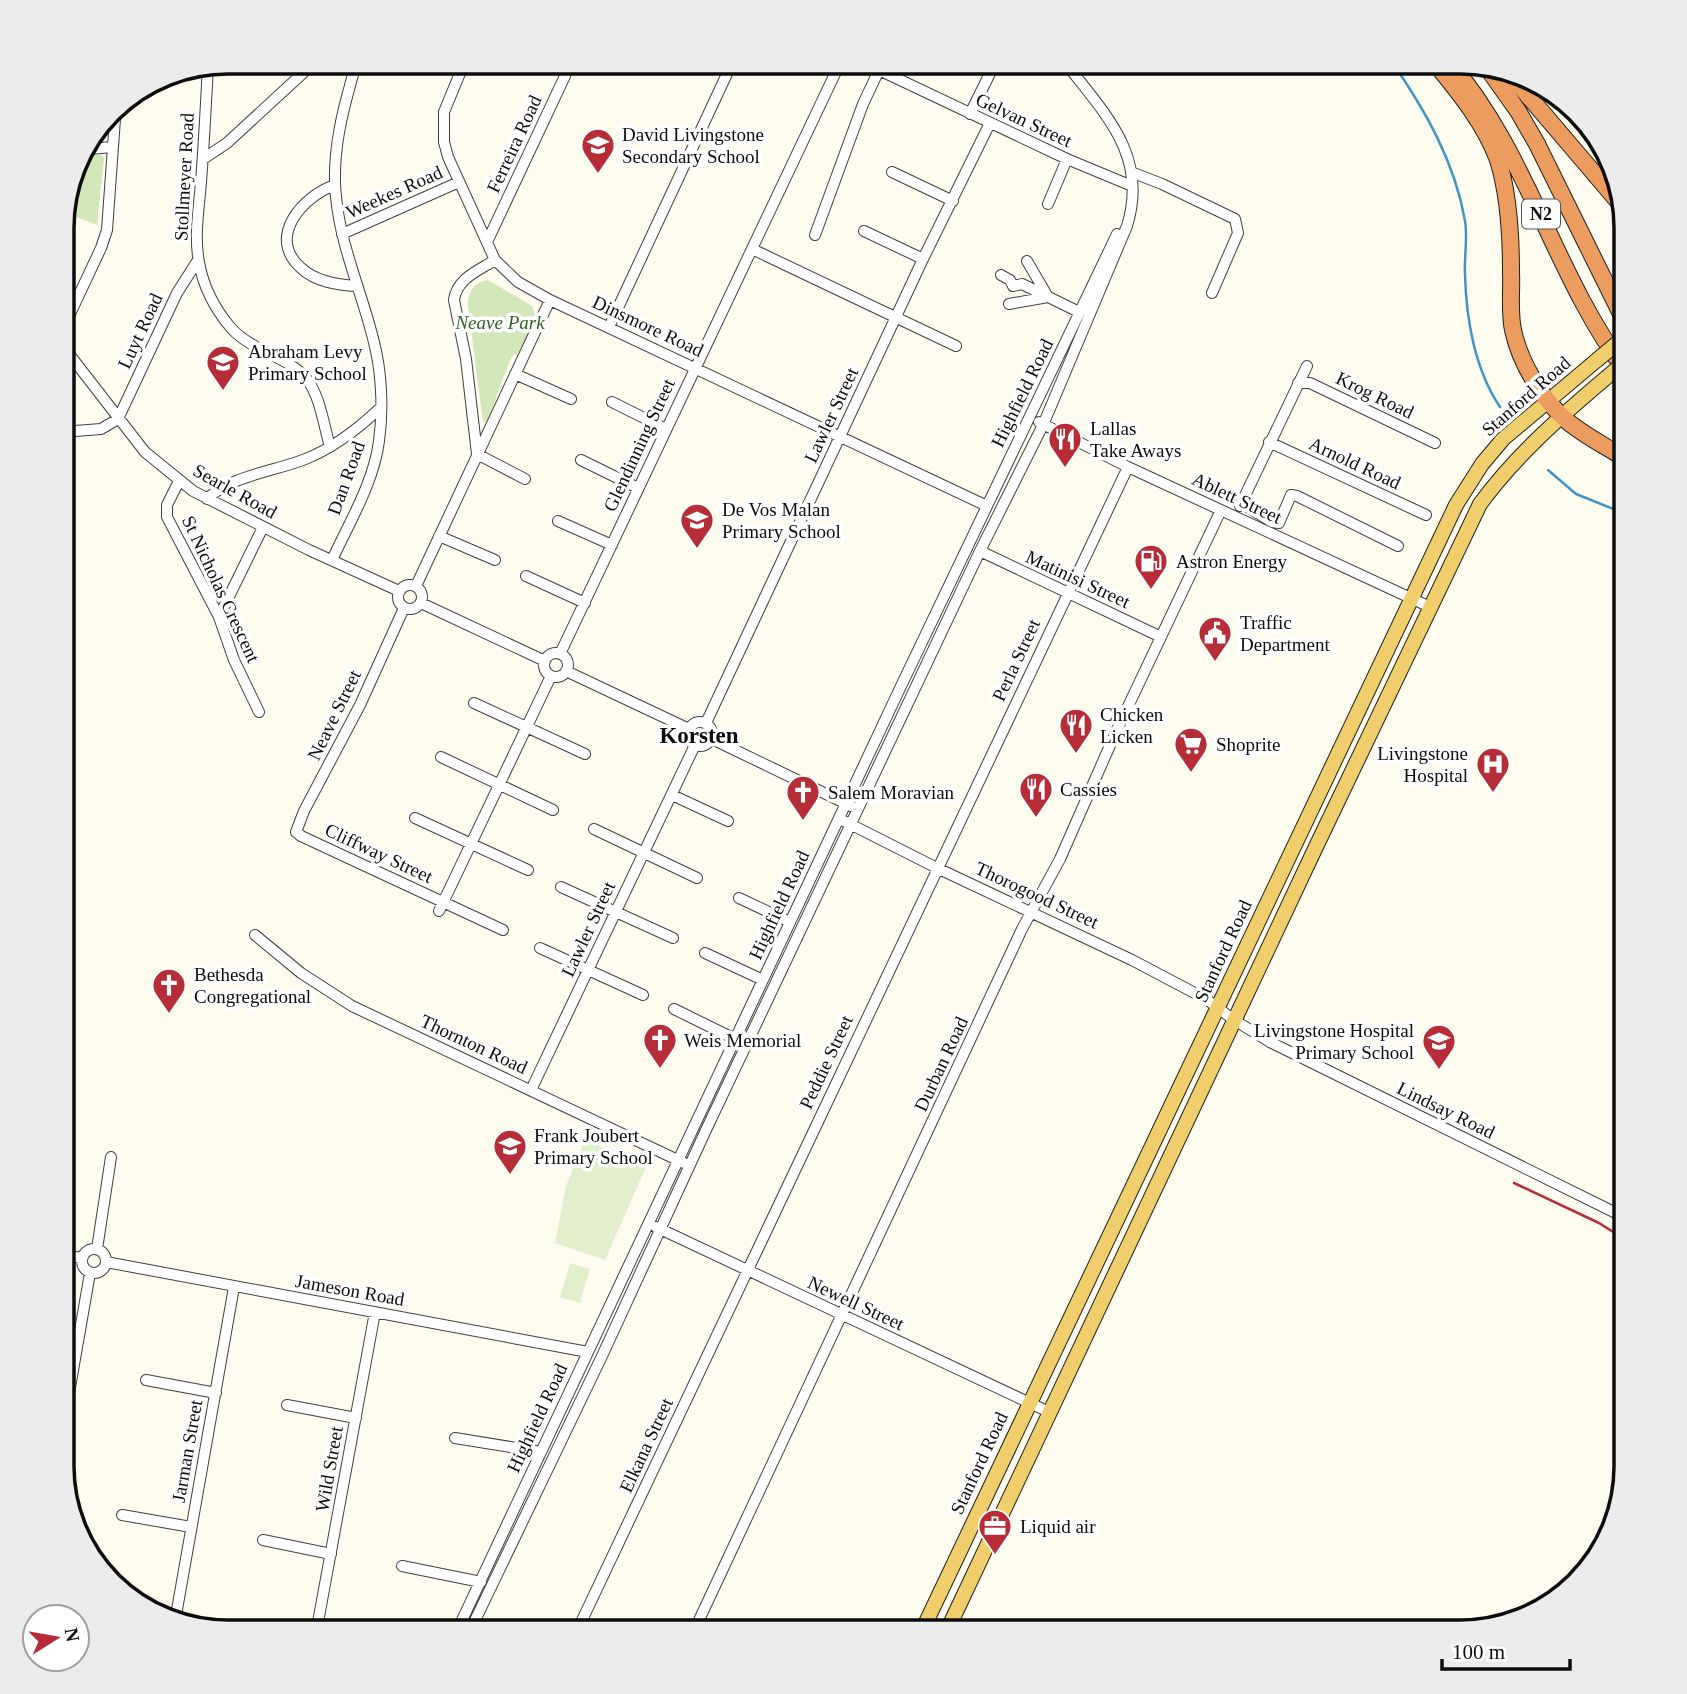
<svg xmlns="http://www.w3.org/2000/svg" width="1687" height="1694" font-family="Georgia,serif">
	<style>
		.green { fill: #d2e7ba }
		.pitch { fill: #e3eecc }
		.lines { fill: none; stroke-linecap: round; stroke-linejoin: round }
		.stream { stroke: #4194c6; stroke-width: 2.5 }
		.minor-casing { stroke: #404040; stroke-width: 12 }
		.major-casing { stroke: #1e1e1e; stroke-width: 16 }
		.highway-casing { stroke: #1e1e1e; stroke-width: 18 }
		.minor { stroke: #fff; stroke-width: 10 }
		.major { stroke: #f1ce6c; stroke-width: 14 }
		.highway { stroke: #ec9c5f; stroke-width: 16 }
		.rail { stroke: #b62d37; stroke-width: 2.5 }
		.major-bridge-casing { stroke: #1e1e1e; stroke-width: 16; stroke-linecap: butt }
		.major-bridge { stroke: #f1ce6c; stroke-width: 14 }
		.labels { text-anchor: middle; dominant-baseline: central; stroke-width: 7; stroke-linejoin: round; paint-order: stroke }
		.shield { fill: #fff; stroke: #565656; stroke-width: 2 }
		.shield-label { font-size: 18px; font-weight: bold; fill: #0d0d0d }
		.street-label { font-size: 19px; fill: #0d0d0d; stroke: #fff }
		.poi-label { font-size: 19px; fill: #0d0d0d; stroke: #fff; text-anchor: start }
		.park-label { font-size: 19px; font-style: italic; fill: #306221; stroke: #fff }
		.quarter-label { font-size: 23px; font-weight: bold; fill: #0d0d0d; stroke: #fff }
		.rim { fill: none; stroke: #0d0d0d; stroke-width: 3.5 }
	</style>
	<rect width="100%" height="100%" fill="#fefbef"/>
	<path class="green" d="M90 155H102L104 158 97 225 63 212 69 187 82 159Z
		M488 280 532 306 537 319 520 352 512 356C502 378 496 400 487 422H483L468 305C468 292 474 282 488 280Z"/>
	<path class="pitch" d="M585 1139 646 1167 605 1260 555 1243 566 1186Z
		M570 1263 590 1269 580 1303 560 1297Z"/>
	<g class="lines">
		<path class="stream" d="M1392 62C1425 110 1455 162 1465 221 1468 238 1464 257 1465 274 1466 319 1475 370 1500 407
			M1548 470 1576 494 1626 514"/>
		<defs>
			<path id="minor" d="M465 61 444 112V142L448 157 495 260 518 282 550 300 987 506
				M865 61 879 70 1067 159 1132 186
				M208 65C206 104 204 143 201 182 199 208 194 236 199 262 203 286 215 309 231 328 253 352 287 356 306 378 320 395 324 426 330 447
				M970 114 996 61
				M78 157 89 149 113 147
				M203 159 227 143 316 61
				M892 172 953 201
				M1131 172 1162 184 1235 219 1238 233 1212 293
				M335 185C303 196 266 237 301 268 316 282 338 285 357 286
				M1048 204 1067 159
				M864 231 923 259
				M342 234 459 182
				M815 235 863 104 879 70
				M487 242 572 61
				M752 249 956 346
				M495 260C478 271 457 278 454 300L466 359 477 454 525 479
				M1001 275 1010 280 1013 286 1022 284 1079 312
				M1009 304 1048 297 1027 261
				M609 327 733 61
				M62 331 101 248 107 230 116 105
				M62 345 145 452 193 491 309 550 399 591
				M515 374 571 399
				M1298 383H1310L1435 443
				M612 402 666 429
				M1039 422 1128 467 1430 607
				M62 432 101 429 118 419 177 293 198 260
				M1269 442 1426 515
				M581 460 638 488
				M179 481 167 505V517L219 617 234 660 259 712
				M207 499C228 477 274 471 303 460 332 449 358 429 380 408
				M1241 503 1272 522 1279 523 1291 495 1297 496 1398 546
				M1240 506 1307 366
				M558 521 612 545
				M439 536 495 560
				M980 551 1161 637
				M332 560C349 523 374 482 379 441 383 413 382 379 376 351 365 299 341 250 336 197 331 151 344 105 357 61
				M526 576 585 603
				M398 597a12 12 0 1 1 24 0a12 12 0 1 1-24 0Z
				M416 586 550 300
				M421 603 545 661
				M404 608 360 705 304 811 296 832 301 836 503 930
				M219 617 263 527
				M544 665a12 12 0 1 1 24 0a12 12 0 1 1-24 0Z
				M560 654 841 61
				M566 671 689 729
				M474 703 585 754
				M688 734a12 12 0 1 1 24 0a12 12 0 1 1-24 0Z
				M706 723 923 259 990 123
				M712 739 851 806
				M441 757 553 810
				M672 795 728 821
				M415 818 528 870
				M844 821 937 868 1132 960 1206 999 1234 1020 1270 1042 1626 1218
				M594 829 697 878
				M561 887 673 938
				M739 898 790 922
				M439 911 551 676
				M255 935 301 973 352 1006 684 1163
				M540 948 643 995
				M705 953 763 980
				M674 1009 735 1039
				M531 1090 695 745
				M656 1227 1049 1412
				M82 1261a12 12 0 1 1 24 0a12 12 0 1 1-24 0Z
				M97 1249 111 1157
				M61 1255 82 1258
				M106 1262 588 1352
				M146 1380 216 1393
				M287 1405 356 1418
				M455 1438 541 1452
				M61 1439 90 1273
				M122 1515 191 1527
				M263 1540 331 1554
				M402 1566 481 1582
				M175 1621 234 1287
				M316 1633 375 1312
				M456 1633 902 684 1117 234
				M469 1633 602 1356 706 1130 980 551 1043 425 1127 226C1149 155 1104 113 1064 61
				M576 1633 1128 467
				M693 1633 1022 929 1060 859 1115 734 1221 510"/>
			<path id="major" d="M921 1633 1456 505 1482 464 1503 439 1597 360
				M946 1633 1314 851 1480 504C1516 455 1561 416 1607 377"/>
			<path id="highway" d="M1434 62C1458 91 1485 124 1498 160 1509 195 1511 235 1511 272 1512 291 1509 312 1513 330 1520 363 1542 399 1567 421 1585 436 1607 447 1626 459
				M1449 62C1528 153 1554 275 1626 371
				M1486 66 1518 111 1537 144 1626 324
				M1507 71 1622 206"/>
		</defs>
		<use href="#minor" class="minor-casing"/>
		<use href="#major" class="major-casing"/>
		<use href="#highway" class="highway-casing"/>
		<use href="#minor" class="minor"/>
		<use href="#major" class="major"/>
		<use href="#highway" class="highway"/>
		<path class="rail" d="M1514 1183 1599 1223 1626 1240"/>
		<defs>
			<path id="major-bridge" d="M1597 360 1626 336
				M1607 377 1626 361"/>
		</defs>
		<use href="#major-bridge" class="major-bridge-casing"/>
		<use href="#major-bridge" class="major-bridge"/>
	</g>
	<defs>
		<symbol id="school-pin" viewBox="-11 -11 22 30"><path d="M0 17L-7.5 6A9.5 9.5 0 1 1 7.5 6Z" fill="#b62d37" stroke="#fff"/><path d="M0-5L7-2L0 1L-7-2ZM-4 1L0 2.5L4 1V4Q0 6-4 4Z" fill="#fff"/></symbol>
		<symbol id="restaurant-pin" viewBox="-11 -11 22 30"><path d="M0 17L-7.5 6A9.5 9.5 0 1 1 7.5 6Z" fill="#b62d37" stroke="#fff"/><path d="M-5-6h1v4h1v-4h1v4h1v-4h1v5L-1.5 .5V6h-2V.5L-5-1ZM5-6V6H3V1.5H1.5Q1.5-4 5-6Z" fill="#fff"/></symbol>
		<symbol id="fuel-pin" viewBox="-11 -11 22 30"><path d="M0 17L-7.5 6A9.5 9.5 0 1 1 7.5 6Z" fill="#b62d37" stroke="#fff"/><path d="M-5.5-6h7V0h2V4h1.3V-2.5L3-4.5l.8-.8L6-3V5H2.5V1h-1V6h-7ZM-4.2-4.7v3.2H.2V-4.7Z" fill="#fff"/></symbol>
		<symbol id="civic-pin" viewBox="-11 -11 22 30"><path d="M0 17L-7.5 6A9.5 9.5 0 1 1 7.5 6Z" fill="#b62d37" stroke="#fff"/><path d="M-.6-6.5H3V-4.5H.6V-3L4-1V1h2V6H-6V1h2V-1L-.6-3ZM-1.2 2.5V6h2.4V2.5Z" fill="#fff"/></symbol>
		<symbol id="supermarket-pin" viewBox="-11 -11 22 30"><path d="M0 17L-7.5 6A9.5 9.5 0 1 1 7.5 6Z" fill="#b62d37" stroke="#fff"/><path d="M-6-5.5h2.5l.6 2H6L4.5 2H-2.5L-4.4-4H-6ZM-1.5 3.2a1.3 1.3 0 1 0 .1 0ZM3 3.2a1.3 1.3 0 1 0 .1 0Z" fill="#fff"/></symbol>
		<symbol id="hospital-pin" viewBox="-11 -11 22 30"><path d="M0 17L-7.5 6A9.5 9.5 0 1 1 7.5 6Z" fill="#b62d37" stroke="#fff"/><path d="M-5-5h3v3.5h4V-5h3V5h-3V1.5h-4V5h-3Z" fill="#fff"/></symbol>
		<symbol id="church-pin" viewBox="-11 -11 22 30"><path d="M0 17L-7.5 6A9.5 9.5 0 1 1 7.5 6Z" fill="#b62d37" stroke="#fff"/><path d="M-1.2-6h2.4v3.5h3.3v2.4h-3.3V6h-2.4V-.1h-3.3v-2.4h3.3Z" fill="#fff"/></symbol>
		<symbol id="office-pin" viewBox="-11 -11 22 30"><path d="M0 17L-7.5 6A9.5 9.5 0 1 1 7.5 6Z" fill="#b62d37" stroke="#fff"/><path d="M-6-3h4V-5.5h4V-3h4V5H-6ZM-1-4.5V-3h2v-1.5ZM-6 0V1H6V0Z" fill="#fff"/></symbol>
	</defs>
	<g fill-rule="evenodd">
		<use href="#school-pin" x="579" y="126" width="38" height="52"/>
		<use href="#school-pin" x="204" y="343" width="38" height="52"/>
		<use href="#restaurant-pin" x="1046" y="420" width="38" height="52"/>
		<use href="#school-pin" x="678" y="501" width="38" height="52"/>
		<use href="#fuel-pin" x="1132" y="542" width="38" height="52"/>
		<use href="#civic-pin" x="1196" y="614" width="38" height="52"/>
		<use href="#restaurant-pin" x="1057" y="706" width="38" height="52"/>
		<use href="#supermarket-pin" x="1172" y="725" width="38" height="52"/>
		<use href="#hospital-pin" x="1474" y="745" width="38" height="52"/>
		<use href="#restaurant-pin" x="1017" y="770" width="38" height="52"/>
		<use href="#church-pin" x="784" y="773" width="38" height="52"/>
		<use href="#church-pin" x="150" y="966" width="38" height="52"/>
		<use href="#church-pin" x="641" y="1021" width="38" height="52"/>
		<use href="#school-pin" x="1420" y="1022" width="38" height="52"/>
		<use href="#school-pin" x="491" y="1127" width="38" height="52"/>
		<use href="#office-pin" x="976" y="1507" width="38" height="52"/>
	</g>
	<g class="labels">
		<rect class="shield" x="1522" y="199.5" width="38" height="29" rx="5"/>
		<g class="shield-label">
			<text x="1541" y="214">N2</text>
		</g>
		<g class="street-label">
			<text transform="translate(1024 120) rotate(25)">Gelvan Street</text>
			<text transform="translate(514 144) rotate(-65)">Ferreira Road</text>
			<text transform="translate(184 177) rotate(-87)">Stollmeyer Road</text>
			<text transform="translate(394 192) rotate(-24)">Weekes Road</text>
			<text transform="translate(648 326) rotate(25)">Dinsmore Road</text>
			<text transform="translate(140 331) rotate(-65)">Luyt Road</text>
			<text transform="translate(1022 393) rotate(-64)">Highfield Road</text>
			<text transform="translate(1375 395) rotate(26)">Krog Road</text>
			<text transform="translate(1526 396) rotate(-41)">Stanford Road</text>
			<text transform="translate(831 415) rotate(-65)">Lawler Street</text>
			<text transform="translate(639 445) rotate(-65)">Glendinning Street</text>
			<text transform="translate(1355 463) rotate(25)">Arnold Road</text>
			<text transform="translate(346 478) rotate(-70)">Dan Road</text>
			<text transform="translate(235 491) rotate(29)">Searle Road</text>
			<text transform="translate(1237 498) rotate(25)">Ablett Street</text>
			<text transform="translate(1078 579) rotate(25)">Matinisi Street</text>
			<text transform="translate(221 589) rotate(65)">St Nicholas Crescent</text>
			<text transform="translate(1016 660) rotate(-65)">Perla Street</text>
			<text transform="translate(334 715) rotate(-64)">Neave Street</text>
			<text transform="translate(379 853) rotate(25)">Cliffway Street</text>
			<text transform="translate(1037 895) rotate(25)">Thorogood Street</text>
			<text transform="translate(779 905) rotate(-65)">Highfield Road</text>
			<text transform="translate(588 929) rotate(-65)">Lawler Street</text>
			<text transform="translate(1223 951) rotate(-65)">Stanford Road</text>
			<text transform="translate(474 1044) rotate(25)">Thornton Road</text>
			<text transform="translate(826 1062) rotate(-65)">Peddie Street</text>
			<text transform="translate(941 1064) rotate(-65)">Durban Road</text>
			<text transform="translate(1446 1110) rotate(26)">Lindsay Road</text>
			<text transform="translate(350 1290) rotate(10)">Jameson Road</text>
			<text transform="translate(856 1303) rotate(25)">Newell Street</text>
			<text transform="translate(537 1418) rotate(-65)">Highfield Road</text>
			<text transform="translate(646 1445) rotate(-65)">Elkana Street</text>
			<text transform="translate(187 1451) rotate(-80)">Jarman Street</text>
			<text transform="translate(979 1463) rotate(-65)">Stanford Road</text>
			<text transform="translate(329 1469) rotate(-80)">Wild Street</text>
		</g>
		<g class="poi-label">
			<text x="622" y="134">David Livingstone<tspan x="622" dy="22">Secondary School</tspan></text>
			<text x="248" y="351">Abraham Levy<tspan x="248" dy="22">Primary School</tspan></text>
			<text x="1090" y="428">Lallas<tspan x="1090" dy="22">Take Aways</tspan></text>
			<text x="722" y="509">De Vos Malan<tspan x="722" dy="22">Primary School</tspan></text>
			<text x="1176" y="561">Astron Energy</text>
			<text x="1240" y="622">Traffic<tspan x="1240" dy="22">Department</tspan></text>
			<text x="1100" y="714">Chicken<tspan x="1100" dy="22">Licken</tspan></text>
			<text x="1216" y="744">Shoprite</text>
			<text x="1468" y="753" text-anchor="end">Livingstone<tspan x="1468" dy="22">Hospital</tspan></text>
			<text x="1060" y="789">Cassies</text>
			<text x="828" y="792">Salem Moravian</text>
			<text x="194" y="974">Bethesda<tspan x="194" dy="22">Congregational</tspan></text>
			<text x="1414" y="1030" text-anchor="end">Livingstone Hospital<tspan x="1414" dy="22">Primary School</tspan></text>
			<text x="684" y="1040">Weis Memorial</text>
			<text x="534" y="1135">Frank Joubert<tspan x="534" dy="22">Primary School</tspan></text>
			<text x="1020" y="1526">Liquid air</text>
		</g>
		<g class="park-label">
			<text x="500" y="322">Neave Park</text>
		</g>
		<g class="quarter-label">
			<text x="699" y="735">Korsten</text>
		</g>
	</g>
	<path d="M0 0H1687V1694H0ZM228 74H1460A154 154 0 0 1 1614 228V1466A154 154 0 0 1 1460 1620H228A154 154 0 0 1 74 1466V228A154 154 0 0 1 228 74Z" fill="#ececec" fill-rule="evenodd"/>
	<path class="rim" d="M228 74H1460A154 154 0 0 1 1614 228V1466A154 154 0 0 1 1460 1620H228A154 154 0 0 1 74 1466V228A154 154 0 0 1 228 74Z"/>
	<g transform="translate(56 1638) rotate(79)"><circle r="33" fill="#ffffff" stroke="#9e9e9e" stroke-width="2"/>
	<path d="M0-5L12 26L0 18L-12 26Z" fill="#b62d37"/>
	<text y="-10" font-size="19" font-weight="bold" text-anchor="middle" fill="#0d0d0d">N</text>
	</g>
	<path d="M1442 1659v10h128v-10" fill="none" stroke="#0d0d0d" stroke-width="3.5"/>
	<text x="1452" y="1659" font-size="21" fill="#0d0d0d" stroke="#ffffff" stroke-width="5" paint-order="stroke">100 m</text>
</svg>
